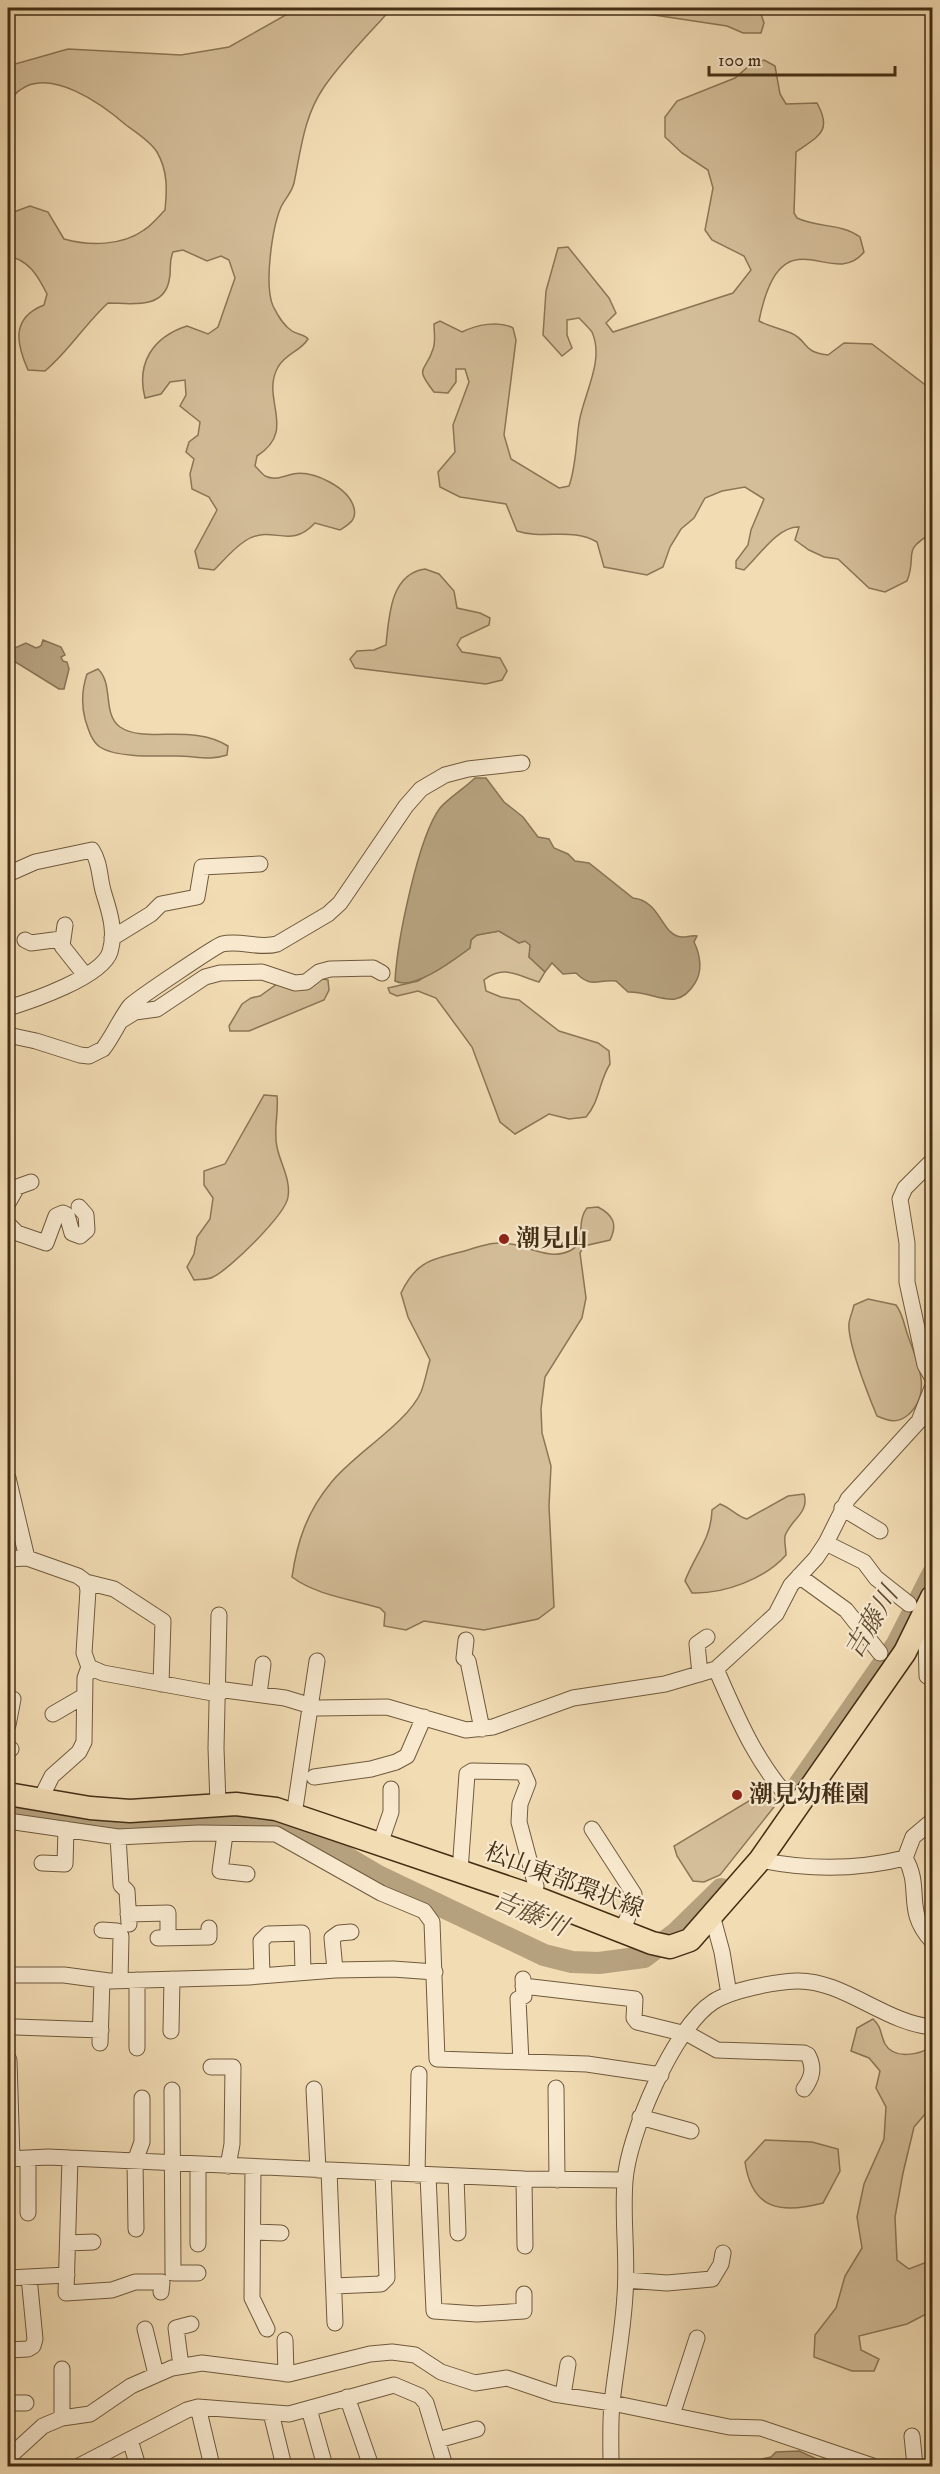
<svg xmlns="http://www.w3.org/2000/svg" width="940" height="2474" font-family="'IM FELL DW Pica','Noto Serif JP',serif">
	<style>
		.green { fill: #d4be99; stroke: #8c7656; stroke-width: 1.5 }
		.water { fill: #b6a17e; stroke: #887354; stroke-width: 1.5 }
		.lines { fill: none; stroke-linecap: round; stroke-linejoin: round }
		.river { stroke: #b6a17e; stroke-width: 22 }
		.minor-casing { stroke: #6f5a3c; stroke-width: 17 }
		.primary-casing { stroke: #432e14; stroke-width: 25 }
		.minor { stroke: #f7e8ce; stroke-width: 15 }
		.primary { stroke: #f2dcb4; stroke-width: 22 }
		.poi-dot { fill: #8f2418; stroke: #f7e8ce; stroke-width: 2 }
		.labels { text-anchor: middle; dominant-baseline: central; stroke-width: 4.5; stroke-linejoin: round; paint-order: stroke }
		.poi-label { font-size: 24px; font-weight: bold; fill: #432e14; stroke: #f7e8ce; text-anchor: start }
		.street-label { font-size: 24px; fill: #432e14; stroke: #f7e8ce }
		.water-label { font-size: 26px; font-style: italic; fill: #604b2e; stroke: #f7e8ce }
	</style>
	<rect width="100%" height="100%" fill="#f2dcb4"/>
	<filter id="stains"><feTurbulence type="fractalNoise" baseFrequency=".00333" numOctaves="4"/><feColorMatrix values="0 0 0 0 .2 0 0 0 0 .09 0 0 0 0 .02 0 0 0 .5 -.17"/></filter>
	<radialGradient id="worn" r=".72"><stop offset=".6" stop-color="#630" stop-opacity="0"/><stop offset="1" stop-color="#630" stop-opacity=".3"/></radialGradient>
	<path class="green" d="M298 8H392C369 34 344 58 324 87 304 116 301 149 294 183 292 192 285 199 281 207 272 228 264 285 273 306 278 316 283 325 292 331 298 335 304 334 308 339 300 352 287 352 278 367 260 399 298 430 257 456L255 466C258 469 262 474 265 476 276 481 283 476 293 474 314 470 349 488 354 508 357 520 349 524 340 530L315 523C289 551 272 523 245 541 234 548 223 561 214 570L199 568 195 551 217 510 209 497 192 489 190 474 194 459 186 452 189 442 198 435 200 422 180 406 186 395 185 380 170 382 161 394 145 398C136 363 153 337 187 326L208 334 218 327 235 278 229 260 221 256 207 261 183 250 173 252C168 263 172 270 169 281 163 310 130 303 108 303 85 324 69 351 45 371L28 370C16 343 11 318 44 305L47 294C38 276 29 260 8 256V214L30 206 48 212 64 239C89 246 122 246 144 230 152 225 159 216 165 210 167 190 168 171 157 152 151 142 136 132 126 125 103 105 51 67 20 90 15 93 11 100 8 104V66L68 49 181 55 229 47Z
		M638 8H759L764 23 761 33H743L727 26 641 13Z
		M764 60 775 66 780 94 786 104 817 103C833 132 818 136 796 152L794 213 797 218C818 228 841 223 860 237L864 252C832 292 781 209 759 321 770 327 780 328 791 333 809 341 801 352 828 355L844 343 872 344 932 390V533C900 552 918 553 907 581L885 592 869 588 838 559 824 557 809 550 795 540 799 527C778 526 759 556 744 570L736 568V561L748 545 751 530 764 499 745 487 722 491 705 498 694 518 681 529 670 547 663 567 647 575 604 567 597 542C573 527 543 540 517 531L506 504 460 497 440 487 438 472 455 452 453 425 469 382 465 369H456V382L448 393 434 392C413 365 426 373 433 349 436 342 434 332 434 324L440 321 462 332C476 325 499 320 513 328L516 340 504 435 511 459 559 488 569 486C576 467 576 443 579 423 583 395 605 361 592 332 589 328 583 322 579 318L567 320V335L572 348 562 356 543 335 546 291 558 248 568 247 609 298 616 313 606 323 613 332 733 293 751 270 744 256 712 240 705 230 713 188 708 170 682 153 665 137V117L677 101 735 78 749 66Z
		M425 569 439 574 454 591 457 608 480 613 490 618 489 625 461 638 457 645 462 652 500 658 507 671 502 680 486 684 355 668 350 659 357 651 374 650 386 645C389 617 390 574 425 569Z
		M98 669C114 684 102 714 120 727 145 744 192 723 228 746L227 755C210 761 195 756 177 756 158 756 116 758 100 747 91 741 88 728 85 719 81 703 82 689 87 674Z
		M499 931 519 943 525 941 531 945 529 957 545 972 539 982C518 976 504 964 484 980L486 991 501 997 519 1000 559 1031 598 1043 609 1051 610 1064C599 1081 600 1101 586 1117L569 1119 549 1114 515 1134 500 1122 472 1047 436 998 418 991 397 996 390 993 388 988 418 981 470 948 471 940 477 935Z
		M319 978 328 980 329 990 324 1000 249 1031H230L229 1026 242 1004 251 998 260 996 277 984Z
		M264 1095 277 1096C279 1113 273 1130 277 1147 280 1163 291 1179 288 1197 286 1214 229 1270 213 1277 208 1280 200 1279 194 1280L187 1267 194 1254 197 1237 210 1219 213 1198 204 1185V1171L225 1164Z
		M598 1207C613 1215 618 1224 610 1240L584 1246 580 1253 586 1298 582 1318 545 1377 541 1409 542 1433 551 1466 549 1506 554 1607 538 1619 484 1630 424 1621 406 1630 384 1626 385 1613 380 1608C350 1599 316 1595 292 1577 297 1542 307 1512 330 1484 352 1455 407 1424 421 1392 425 1382 427 1370 430 1360L408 1317 401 1293C419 1256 436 1260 471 1249 485 1245 495 1241 511 1244 530 1247 553 1262 573 1249 586 1241 576 1221 587 1208Z
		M868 1299 896 1305C903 1314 904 1325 908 1336 917 1361 933 1393 908 1415 897 1424 889 1421 877 1416 869 1397 847 1342 849 1323 850 1317 853 1310 854 1305Z
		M804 1494C810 1513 790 1520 785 1536 784 1541 786 1549 786 1555 765 1579 724 1594 692 1593L685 1581C695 1554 711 1540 712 1510L720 1504C731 1508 736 1516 747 1519L788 1496Z
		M767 1790 775 1800 774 1807 720 1875 704 1882 693 1881 677 1856 674 1846Z
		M873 2019C882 2027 880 2034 885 2044 894 2060 920 2055 932 2046V2106L914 2127 903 2173 895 2217 897 2260 909 2269 932 2260V2311L907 2324 859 2336 861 2350 879 2359 874 2371H852L814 2357 815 2335 836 2308 845 2276 862 2248 857 2217 864 2184 884 2139 886 2107 876 2088 880 2071 869 2058 851 2051 857 2028Z
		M765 2140 812 2142 838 2149 840 2171 823 2203C781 2214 752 2210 745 2162Z"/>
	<path class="water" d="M43 640 61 647 65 655 61 657 63 661 67 662 69 669 64 689H59L9 658 8 651 26 643 36 648 41 646Z
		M475 778H486L504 802 523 817 538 837 549 839 554 848 568 854 575 861 589 863 633 898C662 901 661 937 683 937 687 937 692 935 697 936L694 942C700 954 703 971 695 983 676 1014 656 991 628 992L616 981C598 979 592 989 576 973L563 974 552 963 545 972 529 957 530 945 525 941 519 943 499 931 477 935 471 940 470 948C455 959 414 991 395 981 397 942 418 837 440 808 447 799 466 787 475 778Z
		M799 2451 817 2459 821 2466H760L762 2459 771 2457 776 2452Z"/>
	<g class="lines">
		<path class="river" d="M791 1796 897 1644 932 1575
			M8 1808 124 1826 220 1822 281 1824 302 1831 378 1876 544 1955 572 1962 599 1963 644 1957 676 1933 721 1889"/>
		<defs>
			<path id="minor" d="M8 874 35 862 92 850C101 864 99 879 104 894 110 913 116 932 110 952 102 977 31 1001 8 1008
				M65 925 62 946 85 975
				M112 938 151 914 161 904 197 897 202 867 260 864
				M25 940 31 943 61 939
				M122 1020 135 1012 157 1009 205 977 220 973 262 972 295 983 306 982 319 972 330 969 373 968 382 973
				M8 1035 36 1041 80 1055 89 1056 103 1049C113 1036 120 1019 130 1006 135 1000 216 946 222 944 241 940 259 949 277 944L328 914 340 903 406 806 421 789 445 775 468 769 522 763
				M932 1161 905 1188 900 1199 907 1243V1282L925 1365 932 1377
				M8 1203 17 1187 31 1182
				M8 1224 17 1233 46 1243 56 1216 63 1213 67 1215 72 1233 80 1236 87 1230 86 1215 79 1207
				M8 1478 27 1558
				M842 1508 880 1531
				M826 1543 864 1562 876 1578 909 1604
				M8 1559 27 1558 78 1576 86 1582 88 1590 84 1653 89 1667 103 1673 218 1694 225 1690 285 1698 318 1708 387 1707 466 1730 493 1727 573 1698 665 1684 716 1669 776 1614 791 1585 816 1558 826 1543 848 1499 919 1421 932 1388
				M799 1576 846 1610 880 1653
				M86 1582 114 1589 163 1621 161 1684
				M926 1637 927 1676 932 1679
				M466 1640 464 1658 468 1661 482 1729
				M716 1669C737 1717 758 1768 796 1805
				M700 1674 697 1644 707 1637
				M259 1694 263 1664
				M53 1714 84 1696
				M8 1725 13 1699
				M8 1747 11 1749
				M314 1777 371 1769 396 1762 407 1756 424 1717
				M40 1800 52 1776 79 1752 84 1742 85 1678 89 1667
				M218 1804 216 1748 219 1615
				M294 1815 317 1661
				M8 1821 118 1837 198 1833 276 1834 381 1893 424 1911 432 1922 437 2059 587 2064 661 2075
				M592 1829 634 1894 633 1905 622 1931
				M225 1834 220 1871 247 1874
				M118 1837 121 1885 127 1891 129 1924
				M380 1844 391 1812V1789
				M905 1858C923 1888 903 1910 932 1941
				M760 1860C808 1870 857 1870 905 1858L913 1837 932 1821
				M42 1863 65 1864 66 1829
				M460 1871 467 1774 472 1771 523 1772 528 1783 520 1804 519 1822 536 1886 533 1897
				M128 1914 168 1913V1938
				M712 1915 722 1952 729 1994
				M102 1930 117 1931 121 1936 120 1981
				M158 1938 209 1937V1928
				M335 1970 332 1938 339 1933 351 1932
				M8 1975H64L109 1981 249 1977 335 1970 393 1969 435 1972
				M262 1976 261 1941 268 1934 302 1933 303 1972
				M137 1980V2048
				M523 1986 635 1999 634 2018 637 2022 690 2035 717 2050 804 2053 808 2055C815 2068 812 2078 804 2089
				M16 2027 101 2030
				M171 2031 172 1979
				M100 2043 102 1980
				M9 2060 12 2159
				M521 2062 518 1999 524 1996 523 1979
				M211 2067H233L232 2144 228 2166
				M556 2088 557 2180
				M314 2089 318 2170
				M172 2090 173 2273H198
				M640 2117 691 2131
				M70 2158 66 2293 112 2290 135 2282H162L161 2292
				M8 2159 48 2157 524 2179 625 2180
				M253 2167 252 2298 267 2329
				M329 2170 335 2323
				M417 2175 419 2074
				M428 2175 434 2311 477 2314 524 2311V2294
				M456 2176 458 2233
				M524 2179 525 2246
				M28 2213V2158
				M136 2229 135 2161 142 2142V2098
				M253 2232 281 2233
				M68 2243 93 2242
				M198 2244V2164
				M8 2278 67 2275
				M626 2280 667 2283 712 2279 721 2264 723 2253
				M334 2286 381 2284 387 2278 383 2173
				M145 2329 156 2374
				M285 2340 286 2374
				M8 2350 28 2349 33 2346 35 2339 29 2277
				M181 2366 176 2328 191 2324
				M62 2369V2418
				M563 2395 568 2364
				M347 2397 371 2466
				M8 2403H26
				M198 2407 212 2466
				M309 2409 325 2466
				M271 2413 284 2466
				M672 2415 697 2338
				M912 2436 915 2466
				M130 2440 138 2466
				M438 2440 477 2429
				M8 2458 43 2426 62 2418 90 2414 131 2386 172 2368 202 2363 289 2374 370 2354 392 2352 415 2355 441 2372 475 2383 507 2378 554 2394 612 2403 729 2427 761 2428 873 2466
				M79 2466 187 2410 198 2407 289 2414 394 2385 420 2396 426 2403 445 2466
				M611 2466C611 2446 610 2424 612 2403 616 2367 623 2331 625 2295 628 2257 622 2219 625 2181 628 2135 674 2027 713 2002 731 1990 774 1982 796 1981 842 1979 885 2023 932 2027"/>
			<path id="primary" d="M8 1794 90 1808 130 1811 236 1804 276 1809 524 1893 652 1943 670 1947 690 1940 760 1860 905 1652 932 1597"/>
		</defs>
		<use href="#minor" class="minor-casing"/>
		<use href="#primary" class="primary-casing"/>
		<use href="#minor" class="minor"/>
		<use href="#primary" class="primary"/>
	</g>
	<g class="poi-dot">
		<circle cx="504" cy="1239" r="6"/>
		<circle cx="737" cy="1795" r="6"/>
	</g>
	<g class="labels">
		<g class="poi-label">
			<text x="516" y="1239">潮見山</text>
			<text x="749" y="1795">潮見幼稚園</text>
		</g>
		<g class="street-label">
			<text transform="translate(564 1881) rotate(21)">松山東部環状線</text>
		</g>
		<g class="water-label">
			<text transform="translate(872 1623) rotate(-59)">吉藤川</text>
			<text transform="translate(530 1914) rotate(23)">吉藤川</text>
		</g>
	</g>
	<rect width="940" height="2474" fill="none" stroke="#f2dcb4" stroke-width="30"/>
	<rect x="9" y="9" width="922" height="2456" fill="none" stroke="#432e14" stroke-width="3"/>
	<rect x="15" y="15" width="910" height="2444" fill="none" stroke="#432e14" stroke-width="1.5"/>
	<path d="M709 66v9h186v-9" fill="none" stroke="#432e14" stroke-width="3"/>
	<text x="718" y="66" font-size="18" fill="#432e14" stroke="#f7e8ce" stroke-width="4.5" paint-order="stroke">100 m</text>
	<rect width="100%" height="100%" filter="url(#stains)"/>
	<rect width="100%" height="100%" fill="url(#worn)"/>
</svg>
